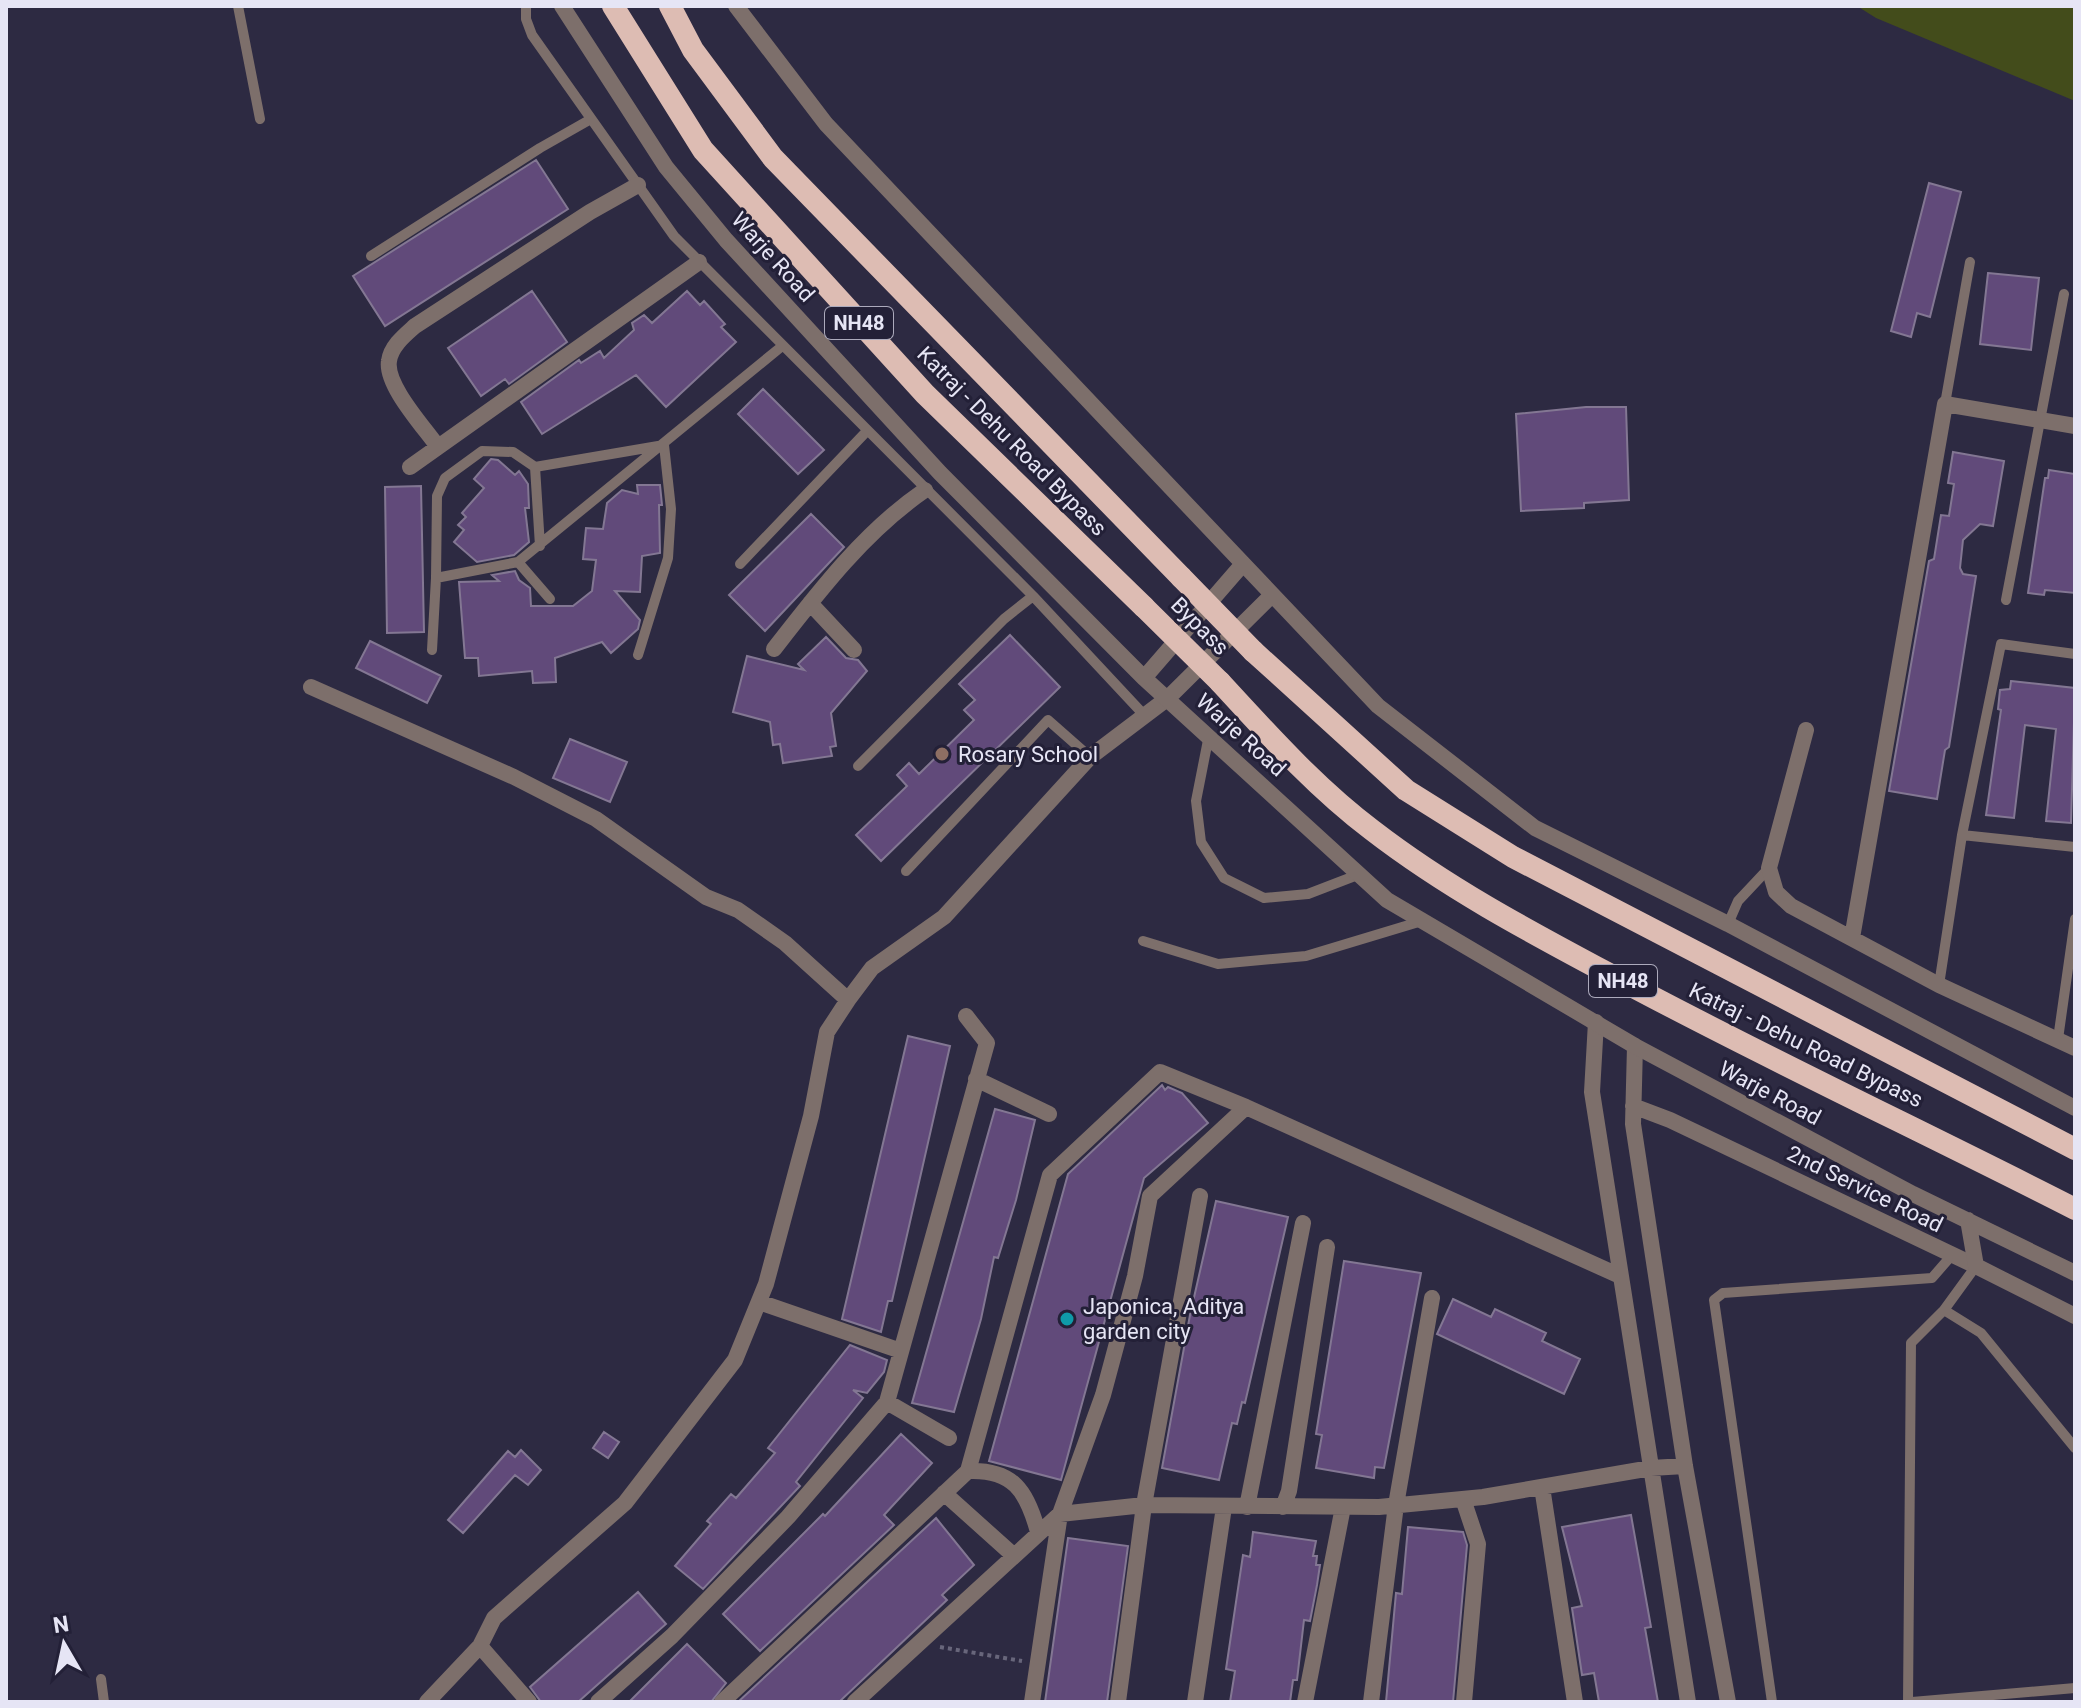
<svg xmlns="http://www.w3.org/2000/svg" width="2081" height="1708" font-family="Roboto,sans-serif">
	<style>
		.green { fill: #434c1b }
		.building { fill: #614a7a; stroke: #837793; stroke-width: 2 }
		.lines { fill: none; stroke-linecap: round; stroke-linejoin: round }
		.path { stroke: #68667b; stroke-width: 4; stroke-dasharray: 4 4; stroke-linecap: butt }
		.service { stroke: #7d6f6b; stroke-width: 10 }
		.minor { stroke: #7d6f6b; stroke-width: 16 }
		.tertiary { stroke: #7d6f6b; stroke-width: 16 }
		.trunk { stroke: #ddbcb3; stroke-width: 22 }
		.trunk-bridge { stroke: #ddbcb3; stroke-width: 22 }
		.education-dot { fill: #8d6e63; stroke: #232037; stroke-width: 3 }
		.culture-dot { fill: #0f9aa8; stroke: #232037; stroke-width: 3 }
		.labels { text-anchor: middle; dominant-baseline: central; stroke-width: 6; stroke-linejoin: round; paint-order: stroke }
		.shield { fill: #232037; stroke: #acaabc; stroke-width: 2 }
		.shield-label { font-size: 20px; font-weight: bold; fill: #e6e5f5 }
		.street-label { font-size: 22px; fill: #e6e5f5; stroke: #232037 }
		.poi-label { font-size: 22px; fill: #e6e5f5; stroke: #232037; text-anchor: start }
	</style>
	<rect width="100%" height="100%" fill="#2d2a42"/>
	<path class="green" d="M1857 6H2075V101L1876 18Z"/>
	<path class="building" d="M536 160 568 209 385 326 353 276Z
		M1929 183 1961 192 1930 317 1917 313 1911 337 1891 331Z
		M1988 273 2039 278 2031 350 1980 344Z
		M532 291 567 342 509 384 505 379 481 396 448 348Z
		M687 291 700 305 704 301 725 324 721 327 736 342 666 407 636 375 542 434 521 402 579 360 581 363 600 351 604 358 634 330 632 323 644 315 652 323Z
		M763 389 824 450 798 474 738 414Z
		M1586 407H1626L1629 500 1584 503V508L1521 511 1516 414Z
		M1953 452 2004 461 1993 526 1980 524 1963 540 1960 568 1963 574 1976 576 1949 747 1945 750 1937 799 1889 791 1929 561 1934 559 1941 515 1949 516 1954 484 1948 483Z
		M491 459 498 460 515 475 519 471 528 484 529 508H525L529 542 514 555 477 562 454 542 464 530 458 525 466 517 462 513 484 488 474 479Z
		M2049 470 2075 474V593L2045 590 2044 595 2028 593 2045 478H2048Z
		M637 485H660L662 505H659L660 553 642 556 640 592 615 591 640 620 638 629 611 653 602 642 555 658 556 682 533 683 532 671 479 676 478 658H465L459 582 499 581 492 575 515 571 519 580 530 588 531 606H573L592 591 596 560 583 559 586 528 603 529 607 503 622 490 638 494Z
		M421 486 424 632 387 633 385 487Z
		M811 514 844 547 765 631 729 595Z
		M1010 635 1060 687 881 861 856 835 907 786 897 775 909 763 919 774 974 720 964 710 975 700 959 684Z
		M826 637 846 658 858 660 867 671 831 713 836 746 830 747 832 756 783 763 780 744 773 745 770 722 733 712 747 656 804 670 798 664Z
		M370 641 441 676 427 703 356 668Z
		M2011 681 2075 688 2071 823 2046 821 2056 729 2025 725 2014 818 1986 815 2001 710 1998 709 2000 690 2010 689Z
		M570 739 627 762 610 802 553 778Z
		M908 1036 950 1046 892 1301H888L881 1332 842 1319Z
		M1162 1085 1165 1090 1168 1087 1182 1093 1208 1123 1144 1178 1061 1480 989 1461 1068 1174Z
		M995 1109 1035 1120 1016 1200 998 1258 994 1257 981 1319 954 1412 912 1403Z
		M1216 1201 1288 1217 1245 1403 1242 1402 1237 1424 1232 1423 1219 1480 1162 1468 1190 1315Z
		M1344 1261 1421 1273 1384 1468 1375 1467 1374 1478 1316 1468 1322 1435 1316 1434Z
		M1453 1299 1491 1317 1495 1309 1546 1333 1542 1341 1580 1359 1564 1394 1437 1334Z
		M850 1345 887 1360 884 1372 867 1393 853 1390 863 1398 796 1482 800 1486 703 1589 675 1566 711 1524 707 1521 731 1494 736 1498 775 1453 768 1448Z
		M604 1432 619 1442 608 1458 593 1448Z
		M901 1434 932 1463 884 1515 894 1525 760 1651 723 1614 823 1514 825 1516Z
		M521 1450 541 1470 528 1485 515 1475 463 1533 448 1520 508 1451 515 1457Z
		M1631 1515 1651 1627 1645 1628 1658 1702H1599L1594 1673 1582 1675 1572 1608 1582 1606 1562 1527Z
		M936 1518 974 1565 942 1595 947 1600 839 1702H738Z
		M1408 1527 1463 1532 1467 1545 1453 1702H1386L1396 1593 1402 1594Z
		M1253 1532 1316 1541 1313 1556H1317L1316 1565H1320L1317 1585 1310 1621 1304 1620 1297 1680H1293L1290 1702H1230L1235 1671 1226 1669 1243 1555 1250 1557Z
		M1068 1538 1128 1546 1107 1702H1045Z
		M638 1592 666 1624 578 1702H541L530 1687Z
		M687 1644 726 1683 711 1702H629Z"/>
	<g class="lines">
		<path class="path" d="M940 1647 1022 1661"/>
		<path class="service" d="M238 6 260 119
			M526 6V19L532 35 674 236 1033 596 1145 716
			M371 256 540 148 591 119
			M1945 404 1970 262
			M535 467 540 546
			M518 562 550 599
			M740 564 866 432
			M2006 600 2064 294
			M432 650 436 578
			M638 655 668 558 671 509 664 445 535 467 513 452 482 451 445 478 437 496 436 578 518 562 781 347
			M1209 735 1196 801 1201 842 1224 878 1264 898 1308 894 1360 874
			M858 766 1004 619 1033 596
			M1962 835 2075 847
			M906 871 1048 720 1090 757
			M1728 924 1738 901 1769 868
			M1143 941 1218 964 1306 956 1422 921
			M1939 985 1962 835 2001 644 2075 654
			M2058 1039 2075 919
			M1944 1310 1981 1333 2075 1448
			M101 1679 104 1702
			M1772 1702 1714 1300 1723 1293 1932 1278 1952 1255
			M1908 1702 1911 1343 1944 1310 1976 1266
			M1912 1702 2075 1688"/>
		<path class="minor" d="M438 447C424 427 385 385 389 361 391 346 405 335 415 326L590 212 638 185
			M410 467 699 262
			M810 603 854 650
			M774 649C819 591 865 531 925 490
			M311 687 514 777 596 819 706 897 738 910 785 943 848 1000
			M1806 730 1769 868 1776 892 1791 906 1939 985 2075 1048
			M1852 938 1945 404 2075 426
			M1596 1022 1592 1092 1688 1702
			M1635 1046 1633 1124 1685 1466 1728 1702
			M976 1079 1049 1114
			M1633 1106 1670 1120 1976 1266
			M1246 1107 1620 1276
			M759 1302 901 1351
			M887 1402 949 1438
			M968 1471C1013 1469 1027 1491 1038 1532
			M1542 1487 1575 1702
			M944 1493 1012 1554
			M1463 1499 1478 1544 1464 1702
			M1247 1507 1303 1223
			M1283 1507 1289 1491 1327 1247
			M480 1646 529 1702
			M427 1702 480 1646 494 1618 625 1503 735 1360 766 1284 811 1116 827 1032 848 1000 872 968 944 917 1090 757 1168 698
			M598 1702 672 1636 788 1517 887 1402 987 1043 966 1016
			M722 1702 968 1471 1050 1175 1160 1072 1246 1107 1150 1196 1135 1276 1103 1395 1060 1514 1032 1702
			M855 1702 1060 1514 1144 1505 1379 1507 1483 1497 1651 1468 1685 1466
			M1118 1702 1144 1505 1200 1196
			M1195 1702 1224 1507
			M1305 1702 1343 1507
			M1371 1702 1396 1505 1432 1298"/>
		<path class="tertiary" d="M562 6 666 167 726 240 940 473 1144 678 1387 900 1635 1046 1913 1194 2075 1273
			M736 6 826 124 1378 706 1535 828 1728 924 2075 1108
			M1144 678 1242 565
			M1168 698 1271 596
			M1968 1220 1976 1266 2075 1316"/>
		<path class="trunk" d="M613 6 703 150 925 394 1144 607
			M670 6 693 50 773 158 1181 577
			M1253 651 1406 790 1513 857 2075 1149
			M1220 682C1267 733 1316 788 1372 830 1451 891 1538 936 1626 983 1774 1062 1926 1133 2075 1209"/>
		<path class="trunk-bridge" d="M1181 577 1253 651
			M1144 607 1220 682"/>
	</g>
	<circle class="education-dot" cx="942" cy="754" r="8"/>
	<circle class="culture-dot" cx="1067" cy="1319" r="8"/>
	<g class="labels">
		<g class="shield">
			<rect x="825" y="307" width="68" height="32" rx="6"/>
			<rect x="1589" y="965" width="68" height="32" rx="6"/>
		</g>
		<g class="shield-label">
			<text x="859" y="323">NH48</text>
			<text x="1623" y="981">NH48</text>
		</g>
		<g class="street-label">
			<text transform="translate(773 257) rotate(48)">Warje Road</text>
			<text transform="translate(1012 441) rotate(45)">Katraj - Dehu Road Bypass</text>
			<text transform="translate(1200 626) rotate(45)">Bypass</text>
			<text transform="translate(1241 735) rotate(42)">Warje Road</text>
			<text transform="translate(1806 1045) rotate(26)">Katraj - Dehu Road Bypass</text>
			<text transform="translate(1770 1093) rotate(28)">Warje Road</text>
			<text transform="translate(1865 1189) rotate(26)">2nd Service Road</text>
		</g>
		<g class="poi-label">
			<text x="958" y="754">Rosary School</text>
			<text x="1083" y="1306">Japonica, Aditya<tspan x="1083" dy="25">garden city</tspan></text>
		</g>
	</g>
	<rect width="2081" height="1708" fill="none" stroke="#e6e5f5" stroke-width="16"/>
	<g transform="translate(64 1644) rotate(351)" stroke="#232037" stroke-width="6" paint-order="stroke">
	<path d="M0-6L14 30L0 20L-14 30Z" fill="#e6e5f5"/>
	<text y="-12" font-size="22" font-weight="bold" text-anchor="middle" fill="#e6e5f5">N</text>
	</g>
</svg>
